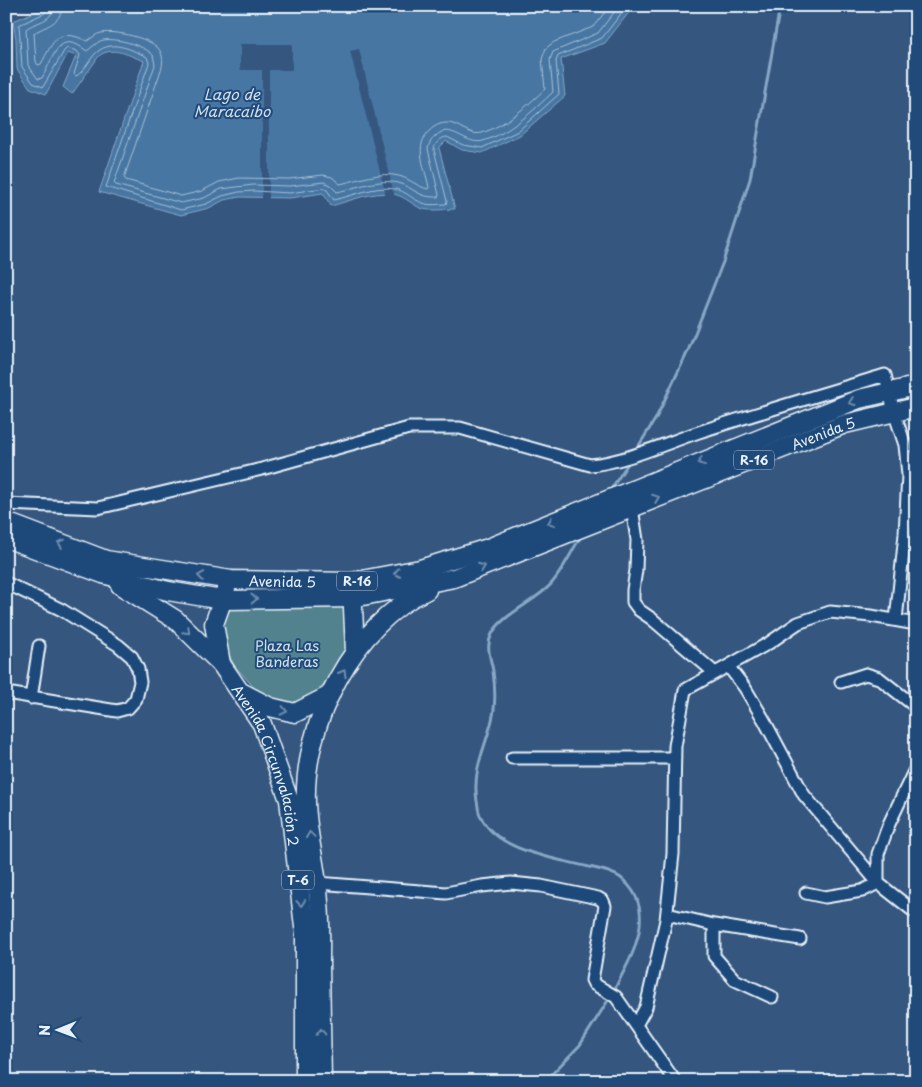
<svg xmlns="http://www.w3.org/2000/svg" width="922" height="1087" font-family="'Playpen Sans',sans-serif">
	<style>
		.green { fill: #51828d; stroke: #9cbac2 }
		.water { fill: #4676a3; stroke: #87a7c5 }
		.pier { fill: #35567f }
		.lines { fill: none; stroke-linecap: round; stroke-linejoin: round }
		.shore { stroke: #a7c0d6; stroke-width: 1 }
		.stream { stroke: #87a7c5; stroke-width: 3 }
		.street-casing { stroke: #e8f1f8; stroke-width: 15 }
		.primary-casing { stroke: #e8f1f8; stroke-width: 21 }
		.street { stroke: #1f4a7a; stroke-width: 11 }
		.primary { stroke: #1f4a7a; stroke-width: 18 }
		.oneway { stroke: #6f8dac }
		.labels { text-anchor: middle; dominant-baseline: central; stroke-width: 4; stroke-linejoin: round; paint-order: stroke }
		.shield { fill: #1f4a7a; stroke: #acbfd2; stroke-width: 1 }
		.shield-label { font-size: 12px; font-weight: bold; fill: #e8f1f8 }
		.street-label { font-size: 14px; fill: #e8f1f8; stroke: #1f4a7a }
		.park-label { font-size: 14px; fill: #d1e0e8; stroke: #1f4a7a }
		.water-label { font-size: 15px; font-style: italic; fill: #d0dfeb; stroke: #1f4a7a }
	</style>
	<rect width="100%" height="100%" fill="#35567f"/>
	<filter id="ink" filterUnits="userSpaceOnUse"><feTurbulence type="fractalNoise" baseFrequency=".02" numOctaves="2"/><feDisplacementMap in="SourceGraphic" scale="10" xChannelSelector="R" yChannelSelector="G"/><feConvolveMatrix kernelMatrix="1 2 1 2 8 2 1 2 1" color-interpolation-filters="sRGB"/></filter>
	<g filter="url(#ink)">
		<path class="green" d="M347 605V648L329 678 314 695 289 706 266 701 234 665 223 643 221 622 231 607Z"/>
		<path class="water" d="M45 6H634L605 43 561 59 565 96 520 135 482 153 462 150 446 141 439 148 455 209C445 209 429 212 420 208 410 203 403 195 392 194 372 191 350 201 331 206L323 193 290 198 240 197 224 200 209 208 181 215 99 192 144 61C130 56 113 45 99 56L72 94 63 87 76 56 68 53 46 94 30 88 17 69 16 39 13 21 42 9Z"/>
		<path class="pier" d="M240 44H292V70H269V199H262V70H240Z
			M359 49 394 194 395 197 386 196 350 51Z"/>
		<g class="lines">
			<path class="shore" d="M48 6 45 13 19 25 22 67 33 83 43 87 64 51 67 48 77 51 80 55 74 74 76 76C82 73 87 65 91 59 106 37 127 47 147 57L149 63 106 187 181 210 206 204 222 196 239 192 254 191 290 193 323 188 327 190 334 200C353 196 375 185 395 189 406 191 413 200 423 203 429 206 439 204 446 204L447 201 434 150C434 144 441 137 447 137L463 145 482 148 518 131 559 94 556 61 558 56 602 38 627 6
				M54 6C53 22 36 21 26 29L28 65 38 79 42 78C55 55 58 29 87 51 91 48 95 44 100 41 112 36 144 45 153 55L155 65 114 183 116 185 181 203 204 198 221 189 253 185 290 186 324 182 330 185 337 192C356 188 379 178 398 183 415 188 418 198 438 197L439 195 428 149C429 143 431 140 436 136 450 121 466 146 483 141 510 133 533 111 553 92L550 60 553 52 598 33 619 6
				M62 6C61 24 47 25 34 33L36 62 38 65 41 64C54 40 57 27 87 41 92 38 96 34 101 33 115 30 149 38 158 48 163 54 163 60 162 67L124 178 126 180 181 196 202 191 219 182 239 178 289 179 323 175 332 177 340 184C359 180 380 171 399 176 410 179 418 187 428 189L429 187C424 165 412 142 434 127 440 123 447 122 453 124 462 127 472 136 482 133 506 125 527 106 545 89L542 59 546 48 554 42 593 27 610 6"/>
			<path class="stream" d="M638 447 656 418 688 351 723 262 750 179 780 6
				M609 492 629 462
				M582 535C572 550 563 570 552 583 537 601 502 614 492 634 485 647 491 659 493 671 495 686 496 705 492 720 485 749 472 770 477 801 478 805 478 811 480 815 496 852 555 858 589 867 599 869 613 872 621 878 642 895 644 919 636 943 632 959 621 975 614 991
				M550 1081 551 1075 580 1045 607 1002"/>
			<defs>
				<path id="street" d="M6 504 98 508 262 469 409 428H460L590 465C625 462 666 443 699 432 761 412 823 394 885 375L894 412 905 445 908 475 905 534 896 620
					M632 508 637 540 636 570 633 590V602L639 610 652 619 715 673
					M6 583 62 610 118 645 132 657 138 669 140 682 136 699 128 708 117 711 6 693
					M728 666 745 688 764 720 804 795 878 883 916 913
					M841 682 866 674 879 678 916 707
					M31 698 39 646
					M512 758H675
					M317 883 446 893 482 886 511 883 541 886 598 898 603 901 605 906 592 980 594 984 616 997 675 1081
					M806 893 825 897 862 891 878 883V854L889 824 916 767
					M667 914 714 925V956L735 980 772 997
					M714 925 800 939
					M636 1025 646 1007 666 920 673 854 675 746 685 690 769 643 798 623 830 612 871 616 916 624"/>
				<g id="primary">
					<path id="s1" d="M6 522 106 560 231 580 351 582 420 569 488 548 859 399 916 386"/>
					<path id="s2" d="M6 538 103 574 168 591 222 600 353 598 454 578 845 424 916 407"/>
					<path id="s3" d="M120 585 176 620 221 664 262 724 289 800 305 935V1081"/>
					<path d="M352 586 355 651"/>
					<path d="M221 664 214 624 226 590"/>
					<path d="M243 693 270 707 295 713 330 695"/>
					<path d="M322 1081C321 1042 321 1003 320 964 320 943 321 923 319 903 317 869 307 836 306 802 303 723 354 623 427 590"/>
				</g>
			</defs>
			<use href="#street" class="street-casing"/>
			<use href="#primary" class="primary-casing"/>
			<use href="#street" class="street"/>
			<use href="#primary" class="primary"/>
		</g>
		<defs><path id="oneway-chevron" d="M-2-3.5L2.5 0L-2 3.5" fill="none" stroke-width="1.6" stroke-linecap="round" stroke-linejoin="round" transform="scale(1.25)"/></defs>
		<g class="oneway">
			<use href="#oneway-chevron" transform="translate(852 402) rotate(159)"/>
			<use href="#oneway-chevron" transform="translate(701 462) rotate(158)"/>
			<use href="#oneway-chevron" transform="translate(656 498) rotate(-21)"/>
			<use href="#oneway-chevron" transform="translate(551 522) rotate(158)"/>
			<use href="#oneway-chevron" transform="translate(61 543) rotate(-159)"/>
			<use href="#oneway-chevron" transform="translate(482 567) rotate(-21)"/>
			<use href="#oneway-chevron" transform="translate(397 573) rotate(169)"/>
			<use href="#oneway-chevron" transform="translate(201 576) rotate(-171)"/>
			<use href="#oneway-chevron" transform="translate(254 599) rotate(-1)"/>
			<use href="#oneway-chevron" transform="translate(187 631) rotate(45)"/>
			<use href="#oneway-chevron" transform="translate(343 673) rotate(-60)"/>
			<use href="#oneway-chevron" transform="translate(284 711) rotate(13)"/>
			<use href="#oneway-chevron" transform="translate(310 835) rotate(-98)"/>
			<use href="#oneway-chevron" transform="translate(301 903) rotate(84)"/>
			<use href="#oneway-chevron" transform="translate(321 1032) rotate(-91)"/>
		</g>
	</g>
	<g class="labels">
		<g class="shield">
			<rect x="734" y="450.5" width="40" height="19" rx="4"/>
			<rect x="337" y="571.5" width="40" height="19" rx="4"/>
			<rect x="282" y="870.5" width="32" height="19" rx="4"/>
		</g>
		<g class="shield-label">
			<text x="754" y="460">R-16</text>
			<text x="357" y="581">R-16</text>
			<text x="298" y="880">T-6</text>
		</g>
		<g class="street-label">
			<text stroke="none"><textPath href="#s2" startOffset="856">Avenida 5</textPath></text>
			<text stroke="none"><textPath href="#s1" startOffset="285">Avenida 5</textPath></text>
			<text stroke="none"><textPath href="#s3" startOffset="242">Avenida Circunvalación 2</textPath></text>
		</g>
		<g class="park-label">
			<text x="287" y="645">Plaza Las<tspan x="287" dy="16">Banderas</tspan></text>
		</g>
		<g class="water-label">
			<text x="232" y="93">Lago de<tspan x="232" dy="17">Maracaibo</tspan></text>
		</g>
	</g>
	<rect width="922" height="1087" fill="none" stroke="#1f4a7a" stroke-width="25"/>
	<rect x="12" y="12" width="897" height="1062" fill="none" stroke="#e8f1f8" stroke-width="2" filter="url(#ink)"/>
	<g transform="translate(58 1030) rotate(269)" stroke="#1f4a7a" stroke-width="4" paint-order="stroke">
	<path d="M0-4L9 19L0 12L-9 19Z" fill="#e8f1f8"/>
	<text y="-8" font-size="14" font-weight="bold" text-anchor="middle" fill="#e8f1f8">N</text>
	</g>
</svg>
